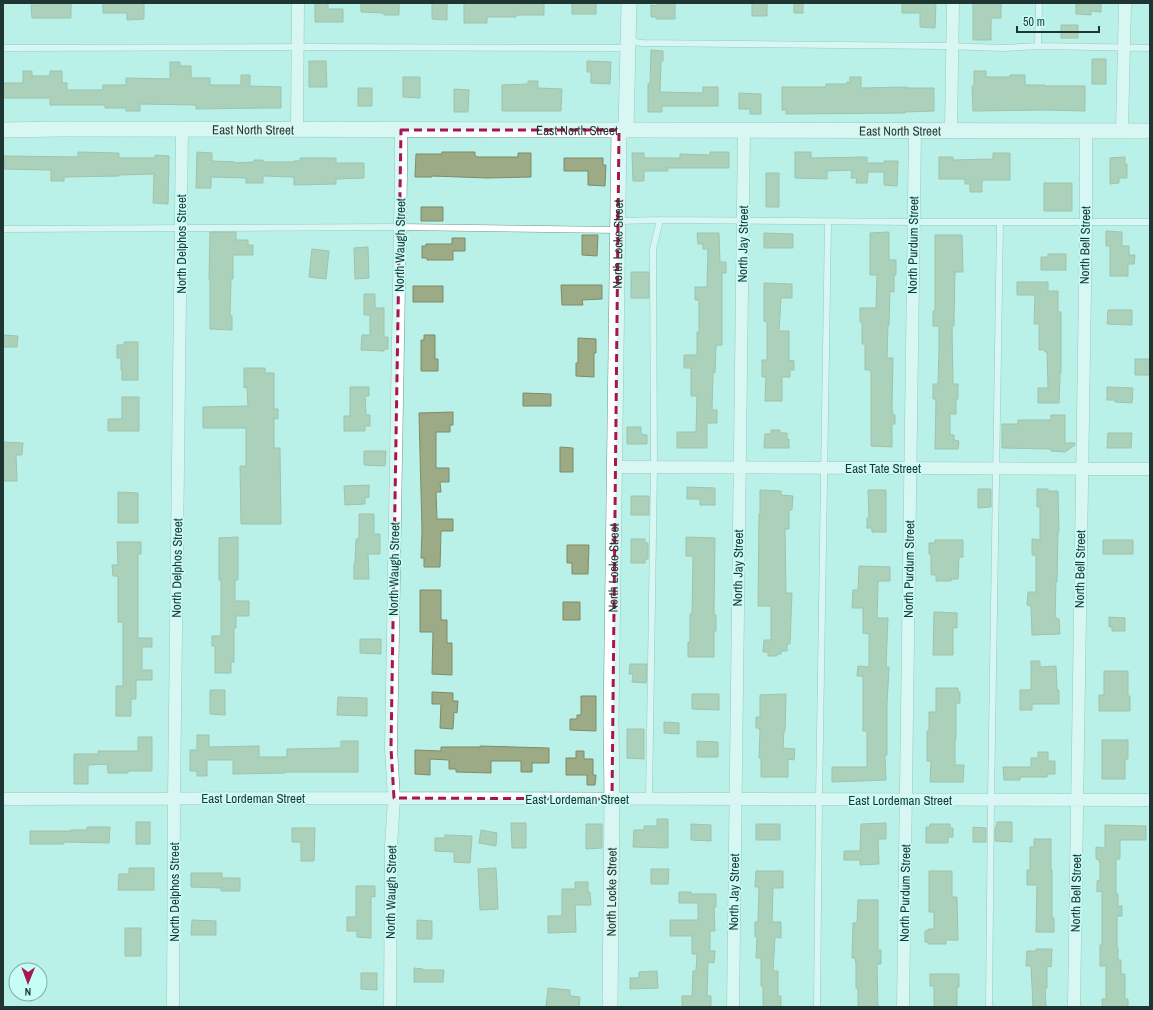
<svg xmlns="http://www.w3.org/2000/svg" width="1153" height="1010" font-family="'Archivo Narrow',sans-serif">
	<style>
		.building { fill: #9cab85; stroke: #7d8c66 }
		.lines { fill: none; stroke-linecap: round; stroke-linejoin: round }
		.service-casing { stroke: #679b94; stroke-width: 7 }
		.minor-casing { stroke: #679b94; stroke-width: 13 }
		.tertiary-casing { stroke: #679b94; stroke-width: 16 }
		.service { stroke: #fff; stroke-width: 6 }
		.minor { stroke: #fff; stroke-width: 12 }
		.tertiary { stroke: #fff; stroke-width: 15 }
		.marked { fill: none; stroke: #a81650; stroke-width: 3; stroke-dasharray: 8 5; stroke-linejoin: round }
		.labels { text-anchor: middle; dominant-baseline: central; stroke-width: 3.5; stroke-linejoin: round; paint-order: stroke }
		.street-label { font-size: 13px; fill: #1f3532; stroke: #c6fdf5 }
	</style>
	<rect width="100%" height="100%" fill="#b9f0e8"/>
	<path class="building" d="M37 3H71V18H32L31 5H37Z
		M103 3H144V19L127 20V13H103Z
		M315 3H328V9H343V22H315Z
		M361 3H399V15H384V13L361 12Z
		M432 3H447V20L432 19Z
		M464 3H544V15H516V17H487V23H464Z
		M572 3H596V14H572Z
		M657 3H675V19H656V17H651V5L657 6Z
		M752 3H767V16H752Z
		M794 3H803V13H794Z
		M902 3H936L935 28 920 27V13H902Z
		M973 3H1001V18H991V40H973Z
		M1080 3H1101V12L1091 11V15L1076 14V4H1080Z
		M1061 25H1078V38H1061Z
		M651 50 663 51V61H661L660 92 703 93V87H718V106H662V112H648V84H650Z
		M1092 59H1106V84H1092Z
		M309 61H326L327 87H309Z
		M587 61 611 62 610 84 591 83V72H587Z
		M170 62H180V66H191V78H210V85H241V75H250V86L281 87V108H265L196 109V105L140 104V111H126V108H105V105H50V98H3V83H23V71H32V76H50V71H62V83H67V90H103V85H126V78L170 79Z
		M974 71H986V77H1010V75H1025V85H1045V86H1085V111L1045 110 973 111 972 86H974Z
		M403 77H420V98L403 97Z
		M850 77H861V88L907 87V88H934V111L905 112V113L786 114V110H782V87H826V84H847V82H850Z
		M528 81H538V88L562 89 561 111H502V85L528 84Z
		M358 88H372V106H358Z
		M454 89 469 90 468 112H454Z
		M739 93 761 94V114H750V109H739Z
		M78 152 119 153V158H155V155L169 156 168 204 153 203 154 174 119 175V176L64 177V181H51V170L4 169V156L78 157Z
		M197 152 212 153V161L235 162V163L254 162V160H263V162H294V161H300V158H336V163H364V178L336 179V184L294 185V177L263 176V183H246V178L211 177V188H196Z
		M442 152H475V156L478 157H518V153H531V177L488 178 432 176V177H415L416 154H442Z
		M710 152H729V168H667L668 171H644V181H633L632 153H644V158H680V154L710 155Z
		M795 152H811V158L867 157V163H884V161H898L897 186 884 185V172H868L867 183H856L857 178H851L852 170 827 171V179L795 178Z
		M993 153H1010V180H982V192H970V184H965V179H939V157H953V160L993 159Z
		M1125 157V164H1127V178H1119V183L1110 184V158Z
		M564 158H603V165H606L605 186 588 185V171H564Z
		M766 173H779V207H766Z
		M1044 183H1072V211H1044Z
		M421 207H443V221H421Z
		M1106 231 1122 232V246H1129V255H1135L1134 264H1128V276H1110V246H1106Z
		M210 232H236V240H248V245H253V255H233V279H231L230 316H232V330L210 329V279H209Z
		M889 232V260H896V275H894V292L890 291 889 325H888L887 358H893L892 408 893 415H895V424H892V447L871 446V370H865V344H862V322H860V308H876L877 275H870V233Z
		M697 233H719L720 262H726V273H722V345H716L715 373 713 372 712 410H717V423H707V448H677V432H696L697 396H691V368H684V355H697V332H699V300H695V287H707L708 249H703V244H698Z
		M764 233 793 234V248H764Z
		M582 235H598L597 256 582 255Z
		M935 235H962L963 272H955L954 321V326H952L953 384H958V399H956V414H950V435H954V440L959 441 958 449H935L936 399H933V384H938L939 350V326H933V311H935Z
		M452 238H465V251H453V260H427V258H422V246H426V244H452Z
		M368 247 369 278 355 279 354 248Z
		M312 249 329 251 326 279 309 277Z
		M1048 254H1066V270H1041V257H1048Z
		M631 272H649V298H631Z
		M1017 282H1048V291H1058V312H1061V373L1060 372V377L1059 403H1038V388H1048L1047 352H1045V350H1039V324H1034L1035 295H1017Z
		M764 283 792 284V298H781L779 331H789V360L794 361V370H790V377H782V401H765L766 377H762V360H767V322L764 321Z
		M561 285H602V299L582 300 583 305H562Z
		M413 286H443V302H413Z
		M364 294H375V308H384V337H388V349H384V351L361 350 362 335H370V315H364Z
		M1108 310H1132V325L1107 324Z
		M3 335 18 336 17 347H3Z
		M424 335H435V359H438V371H421V340H424Z
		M578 338 596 339V353H594V377L576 376V363H578Z
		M124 342H138V380H122V370H121V358H117V345H124Z
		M1135 359H1150V375H1135Z
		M244 368H265V373H274V409H278V419L274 418V448H280L281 524H241L240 466H246V428H203V407L248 406 247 387 244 388Z
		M350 387H369V396H365L366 415H370V426H365V431H344V416H350Z
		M1107 387 1133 388 1132 403 1115 402V400H1107Z
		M523 393 551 394V406H523Z
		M122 397H139V431H108V419H122Z
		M453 412V425H450V432H436V468H449V482H440L441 492H436L437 519H453V531H441L440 567H424V558H421L422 531 419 413Z
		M1051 415H1065V443H1075V445L1065 452 1051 451V449L1002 448V424H1018V420H1051Z
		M627 427H641V434L647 435V444H627Z
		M771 430H780V433H787V439H789V448H764L765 434H771Z
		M1108 433H1132L1131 448H1107Z
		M3 442 23 443 22 455H16L17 481H3Z
		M560 447 573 448V472H560Z
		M364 451H386L385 466 364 465Z
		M369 485V497L365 498V504L345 505 344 486Z
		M687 487 715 488V505H700V499H687Z
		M978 489H991V507L978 508Z
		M1037 489H1048V491H1058L1059 532H1058L1057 582H1056L1055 618H1057V619H1059L1060 634 1032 635 1031 606 1027 605 1028 592H1036V555H1032V539L1040 540V507H1037Z
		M760 490 781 491V495L793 496 792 510H789V529H785L786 593H792L790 644H787V651H781V654H777V656H768V652H763L764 640H771V606H758L759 514H760Z
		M868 490H886V532H872V528H867V518H869Z
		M118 492 138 493V523H118Z
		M631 496H649V515H631Z
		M359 514H374V534H380V554H368L369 579H354V564L355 563 356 539H359Z
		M238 537V580H235V601H249V616H236V628H234V662H231V673H215V646H212V636H221V580H219V538Z
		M686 537 715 538 714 615H716V631H714V657H688V642H690V614H692L693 556H686Z
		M631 539H645V543H648V559H645V563H631Z
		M935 540H963V557H959L958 579H951V581H936V575H931V554H929V543H935Z
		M1103 540H1133V554H1103Z
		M117 542H141V554H138V638H152V647H142V670H152V680H136V699H131V716H116V686H123V622H118V576H113L112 565H118Z
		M567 545H589L588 574H572V563H567Z
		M859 566 890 567V581H878V584L877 618H888L886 667H889L887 705V755H885L886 780 832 782V767H867V731H863V676H857L858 666 869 667V634L863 633V608H852L853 590H858Z
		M420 590H441V620H447V643H452V675L432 674 433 632H420Z
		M563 602H580V620H563Z
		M934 612 957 613V628L953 627V655H933Z
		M1109 617 1125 618V631H1112V627H1109Z
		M360 639H381V654L360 653Z
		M1031 661H1040V667L1056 666 1057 690H1059V704H1032V710H1020V690H1031Z
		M630 664H647L646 683 632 682 633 674H629Z
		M1104 671H1128V696H1130V711H1099V695H1104Z
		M936 688H958V692H960V703H956V739H955V765H964L963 782H930L931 761H927V731H929V712H936Z
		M210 690H225V715L210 714Z
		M432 692 453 693V701H458L457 713 454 712 453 729 440 728 441 704H432Z
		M692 694H719V710L692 709Z
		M786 694 785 731H784L783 748 795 749 794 760 788 759V777H761V758H759L760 731 759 728H756V717H760V695Z
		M581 696H596V731L570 730V719H577V715H581Z
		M338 697 367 698V716L337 715Z
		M664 722 679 723V734L664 733Z
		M627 729H644V759L627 758Z
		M197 735H209V747L259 746V757H287V749L341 748V741H358V772H285V773L233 774V760H207V776H197V771H190V750H197Z
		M138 737H152V771H128V773H108L107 764 88 765V784H74V754H98V751H138Z
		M1102 740H1128V759H1125V779H1102Z
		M697 741 718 742V757H697Z
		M480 746 549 748V763H532V772H521V761H491V773L456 772V769H449V760L430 759V775L415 774V750L441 751V747H480Z
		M576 751H584V759H593V775H596L595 785H587V775H566V758H576Z
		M1038 752H1048V761H1055V774H1048L1047 777H1020V780H1004L1003 767H1031V758H1038Z
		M657 819H668V848L633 847 634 830H644V826H657Z
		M136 822H150V844H136Z
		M997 822H1012V842L995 841V828H996Z
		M511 823H526V848H512Z
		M886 823V839H878L879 864 860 865V860H844V851H860L861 824Z
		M586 824H602V848L586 849Z
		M691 824 711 825V841L691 840Z
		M756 824H780V840H756Z
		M930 824H950V828H953V837H948V843H926V827H930Z
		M1105 825 1146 826V840H1120V859H1116V894H1118V906H1122V916H1117V948H1118V960H1121V974H1125V999H1128V1007H1102V999H1106V966H1100V945H1102V891L1097 892V881L1100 880V862H1099L1100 860 1096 859V847L1105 848Z
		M87 827H110L109 843 64 842V844H30V831H71V830H87Z
		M973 827 986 828V842H973Z
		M292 828H315L314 861H301V842H292Z
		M481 830 497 833 496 846 479 843Z
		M445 835 472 836 470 863 454 862V852L435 851V838H445Z
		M1034 839H1051V870H1052V918H1054V932H1036L1037 885H1027V870H1030V847H1034Z
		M129 868H154V890H118L119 874H129Z
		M496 868 498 909 480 910 478 869Z
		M651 869H669L668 884H651Z
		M756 871H783V888H773L772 922H781V938L775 937 773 971H778V996H781V1007H763V986H761V958H756L757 937H755V922H758L759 887H755Z
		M929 871H952V897H957L958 940H946V944H928V942H925V931H928V929H934V912H929Z
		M191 873H222V878H240V891H221V888L191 887Z
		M575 882H588V892H590L591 905H575L576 932 548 933V916H562V889H575Z
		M356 886H375V897L371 896V938L357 937V931H347V917H356Z
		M679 892H691V894H716V907H714L715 931H710V951H715L714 963 708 962 707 996H711V1007H682V996H692L693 971H696L697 954H692V936H670V920H698V903H679Z
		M858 900H878V950H881V964H877L878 1007H858V988H856V964L855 958H852L853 923H857Z
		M192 920 216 921V935H191Z
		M417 920 432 921V939H417Z
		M125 928H141V956H125Z
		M1036 949H1052L1051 967 1047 966V988H1045L1046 1007H1033L1031 966H1026L1027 951H1036Z
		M414 968 423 969V970H444L443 982H414Z
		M657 971 658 988 630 989V978H639V972Z
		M361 973H377V990L361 989Z
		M930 974H959V987H957V1007H934V986H930Z
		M548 988 570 990V996L580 997 579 1007H546Z"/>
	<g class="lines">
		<defs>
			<path id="service" d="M628 41 642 43 945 46 1004 48 1038 46 1150 48
				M1038 46 1039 3
				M3 48 307 47 628 48
				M619 221 660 220 914 222H1150
				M3 229 400 227 617 230
				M649 799 654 467 653 249 660 220
				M817 1007 819 800 828 222
				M989 1007 991 800 1000 222"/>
			<path id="minor" d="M297 129 298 3
				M951 130 953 3
				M1122 130 1125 3
				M615 467 1150 469
				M3 799 394 798 1150 800
				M173 1007 174 798 182 130
				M390 1007 391 847 394 798 391 748 400 227 401 175V130
				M733 1007 744 130
				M903 1007 915 131
				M1074 1007 1086 222V130"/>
			<g id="tertiary">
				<path id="s1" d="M3 130 60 129 1150 131"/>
				<path d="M626 130 629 3"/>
				<path id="s2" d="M610 1007 612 799 611 721 619 130"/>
			</g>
		</defs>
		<use href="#service" class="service-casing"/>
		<use href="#minor" class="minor-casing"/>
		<use href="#tertiary" class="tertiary-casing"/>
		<use href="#service" class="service"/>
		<use href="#minor" class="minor"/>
		<use href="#tertiary" class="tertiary"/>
	</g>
	<path d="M0 0H1153V1010H0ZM401 130H619L612 799 394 798 391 748Z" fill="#b9f0e8" fill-opacity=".55" fill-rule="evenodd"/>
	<path class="marked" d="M401 130H619L612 799 394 798 391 748Z"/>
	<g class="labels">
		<g class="street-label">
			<text stroke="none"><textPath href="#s1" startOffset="250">East North Street</textPath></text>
			<text stroke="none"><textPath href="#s1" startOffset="574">East North Street</textPath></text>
			<text stroke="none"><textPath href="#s1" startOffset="897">East North Street</textPath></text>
			<text transform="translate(181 244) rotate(-90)">North Delphos Street</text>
			<text stroke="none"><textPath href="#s2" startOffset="763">North Locke Street</textPath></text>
			<text transform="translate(743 244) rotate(-89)">North Jay Street</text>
			<text transform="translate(400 245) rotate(-89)">North Waugh Street</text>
			<text transform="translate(913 245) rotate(-89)">North Purdum Street</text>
			<text transform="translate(1085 245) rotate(-89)">North Bell Street</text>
			<text x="883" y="468">East Tate Street</text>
			<text transform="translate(177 568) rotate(-89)">North Delphos Street</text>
			<text stroke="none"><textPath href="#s2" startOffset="439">North Locke Street</textPath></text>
			<text transform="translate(738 568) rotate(-89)">North Jay Street</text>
			<text transform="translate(394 569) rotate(-89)">North Waugh Street</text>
			<text transform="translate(909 569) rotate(-89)">North Purdum Street</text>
			<text transform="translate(1080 569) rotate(-89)">North Bell Street</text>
			<text x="253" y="798">East Lordeman Street</text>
			<text x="577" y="799">East Lordeman Street</text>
			<text x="900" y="800">East Lordeman Street</text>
			<text transform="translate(174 892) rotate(-90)">North Delphos Street</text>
			<text transform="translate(391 892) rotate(-89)">North Waugh Street</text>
			<text stroke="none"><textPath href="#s2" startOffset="115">North Locke Street</textPath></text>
			<text transform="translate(734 892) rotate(-89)">North Jay Street</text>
			<text transform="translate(905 893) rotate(-89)">North Purdum Street</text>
			<text transform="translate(1076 893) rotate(-89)">North Bell Street</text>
		</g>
	</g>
	<rect width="1153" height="1010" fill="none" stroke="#1f3532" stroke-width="8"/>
	<g transform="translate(28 982) rotate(181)"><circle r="19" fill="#c6fdf5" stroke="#83ada7"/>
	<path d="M0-3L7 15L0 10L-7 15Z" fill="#a81650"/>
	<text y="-6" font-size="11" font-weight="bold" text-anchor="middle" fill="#1f3532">N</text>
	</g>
	<path d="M1017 26v6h82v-6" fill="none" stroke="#1f3532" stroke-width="2"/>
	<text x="1023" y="26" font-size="12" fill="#1f3532" stroke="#c6fdf5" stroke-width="3" paint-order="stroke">50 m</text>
</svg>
